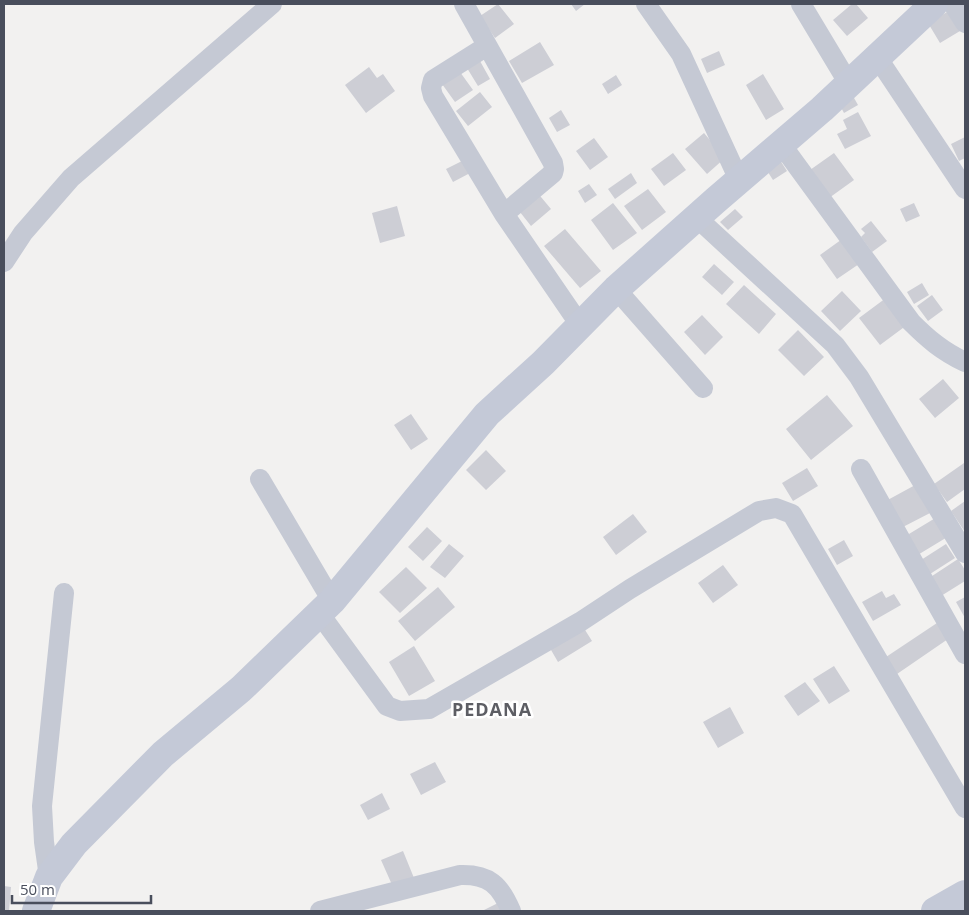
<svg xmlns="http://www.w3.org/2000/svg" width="969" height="915" font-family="'Open Sans',sans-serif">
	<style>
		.building { fill: #cdced5 }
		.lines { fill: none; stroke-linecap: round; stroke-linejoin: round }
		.street { stroke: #c5c9d4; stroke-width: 20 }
		.secondary { stroke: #c4c9d7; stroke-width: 28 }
		.labels { text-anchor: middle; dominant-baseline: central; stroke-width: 5; stroke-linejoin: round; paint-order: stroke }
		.district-label { font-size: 18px; font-weight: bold; letter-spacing: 1px; fill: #5d5e64; stroke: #fff }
	</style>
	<rect width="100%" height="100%" fill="#f2f1f0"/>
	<path class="building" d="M498 4 514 24 495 38 480 16Z
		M571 4H585L576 11Z
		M852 4H856L868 18 847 36 833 20Z
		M954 8 965 28 940 43 928 23Z
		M540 42 554 65 522 83 509 61Z
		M719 51 725 65 707 73 701 59Z
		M480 61 490 79 478 86 467 68Z
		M369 67 377 78 383 74 395 91 366 113 345 85Z
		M460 72 473 90 455 102 442 84Z
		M763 74 784 109 766 120 746 85Z
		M616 75 622 85 608 94 602 84Z
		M849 89 858 105 844 113 835 96Z
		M480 92 492 107 468 126 456 111Z
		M561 110 570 125 557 132 549 118Z
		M858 112 871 136 845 149 837 134 847 129 843 120Z
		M704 133 725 158 707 174 685 149Z
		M965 137V158L959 161 951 144Z
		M594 138 608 157 590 170 576 151Z
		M673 153 686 170 664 186 651 169Z
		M834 153 854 180 829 198 810 170Z
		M778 157 787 171 773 180 764 166Z
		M464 160 472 172 453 182 446 169Z
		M631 173 637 183 615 199 608 189Z
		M589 184 597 195 585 203 578 191Z
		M648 189 666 212 642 230 624 206Z
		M536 191 551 209 531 226 516 207Z
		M613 203 637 233 613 250 591 220Z
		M914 203 920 216 906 222 900 209Z
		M397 206 405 236 380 243 372 213Z
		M735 209 743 217 728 230 720 222Z
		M871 221 887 241 872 252 861 237 865 233 861 229Z
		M565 229 601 271 580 288 544 246Z
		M845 237 859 264 837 279 820 255Z
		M714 264 734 282 722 295 702 277Z
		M922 283 929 295 914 304 907 292Z
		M744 285 776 314 759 334 726 304Z
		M842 291 861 311 840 331 821 311Z
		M890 295 911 322 880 345 859 318Z
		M932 295 943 310 928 321 917 306Z
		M702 315 723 337 705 355 684 332Z
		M798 330 824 357 804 376 778 350Z
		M943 379 959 398 935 418 919 399Z
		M827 395 853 426 811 460 786 429Z
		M411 414 428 439 411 450 394 425Z
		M486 450 506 471 486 490 466 470Z
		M964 463 965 465V489L947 502 934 484Z
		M807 468 818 486 793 501 782 483Z
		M917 484 932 512 899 529 884 502Z
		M965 501V532L951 511Z
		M633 514 647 532 616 555 603 537Z
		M937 517 949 536 916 556 904 537Z
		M427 527 442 541 423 561 408 547Z
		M844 540 853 556 837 565 828 549Z
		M449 544 464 556 445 578 430 567Z
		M946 544 955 558 930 574 921 560Z
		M958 559 965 570V581L941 596 929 578Z
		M723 565 738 585 713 603 698 583Z
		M406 567 427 588 400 613 379 592Z
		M438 587 455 607 415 641 398 621Z
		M882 591 886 598 894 594 901 605 873 621 862 602Z
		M965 597V618L956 602Z
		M580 622 592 641 558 662 547 643Z
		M937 623 948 639 897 674 886 657Z
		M414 646 435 681 409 696 389 662Z
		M834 666 850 691 829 704 813 679Z
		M805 682 820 701 798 716 784 696Z
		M730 707 744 733 718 748 703 722Z
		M435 762 446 782 421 795 410 774Z
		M382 793 390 809 368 820 360 805Z
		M403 851 414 878 393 887 381 860Z
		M4 886 11 887 9 911H4Z
		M500 902 505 911H484V910Z"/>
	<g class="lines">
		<path class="street" d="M464 4 553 163 554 169 553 173 504 214 580 325
			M646 4 681 54 739 180
			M801 4 849 84
			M953 4 965 23
			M487 46 433 80 431 88 433 96 504 214
			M877 57 965 189
			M781 144 911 322C928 339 942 351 965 362
			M696 217 835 345 859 377 965 553
			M4 262 23 233 71 178 272 4
			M616 289 703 388
			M861 469 965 654
			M260 479 332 601
			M319 613 387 706 400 711 429 709 580 622 630 589 759 511 776 508 792 514 965 808
			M49 877 44 842 42 806 64 593
			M320 911 460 875C489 874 500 885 511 911"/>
		<path class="secondary" d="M36 911 49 877 74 844 163 754 241 689 332 601 487 414 543 363 616 289 716 200 822 109 934 4
			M935 911 965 894"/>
	</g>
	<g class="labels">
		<g class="district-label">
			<text x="492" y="709">PEDANA</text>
		</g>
	</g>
	<rect width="969" height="915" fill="none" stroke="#494e5c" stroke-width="10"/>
	<path d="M12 895v8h139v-8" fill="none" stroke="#494e5c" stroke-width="2.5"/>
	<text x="20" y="895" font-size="15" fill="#494e5c" stroke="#ffffff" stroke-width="4" paint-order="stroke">50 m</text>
</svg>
